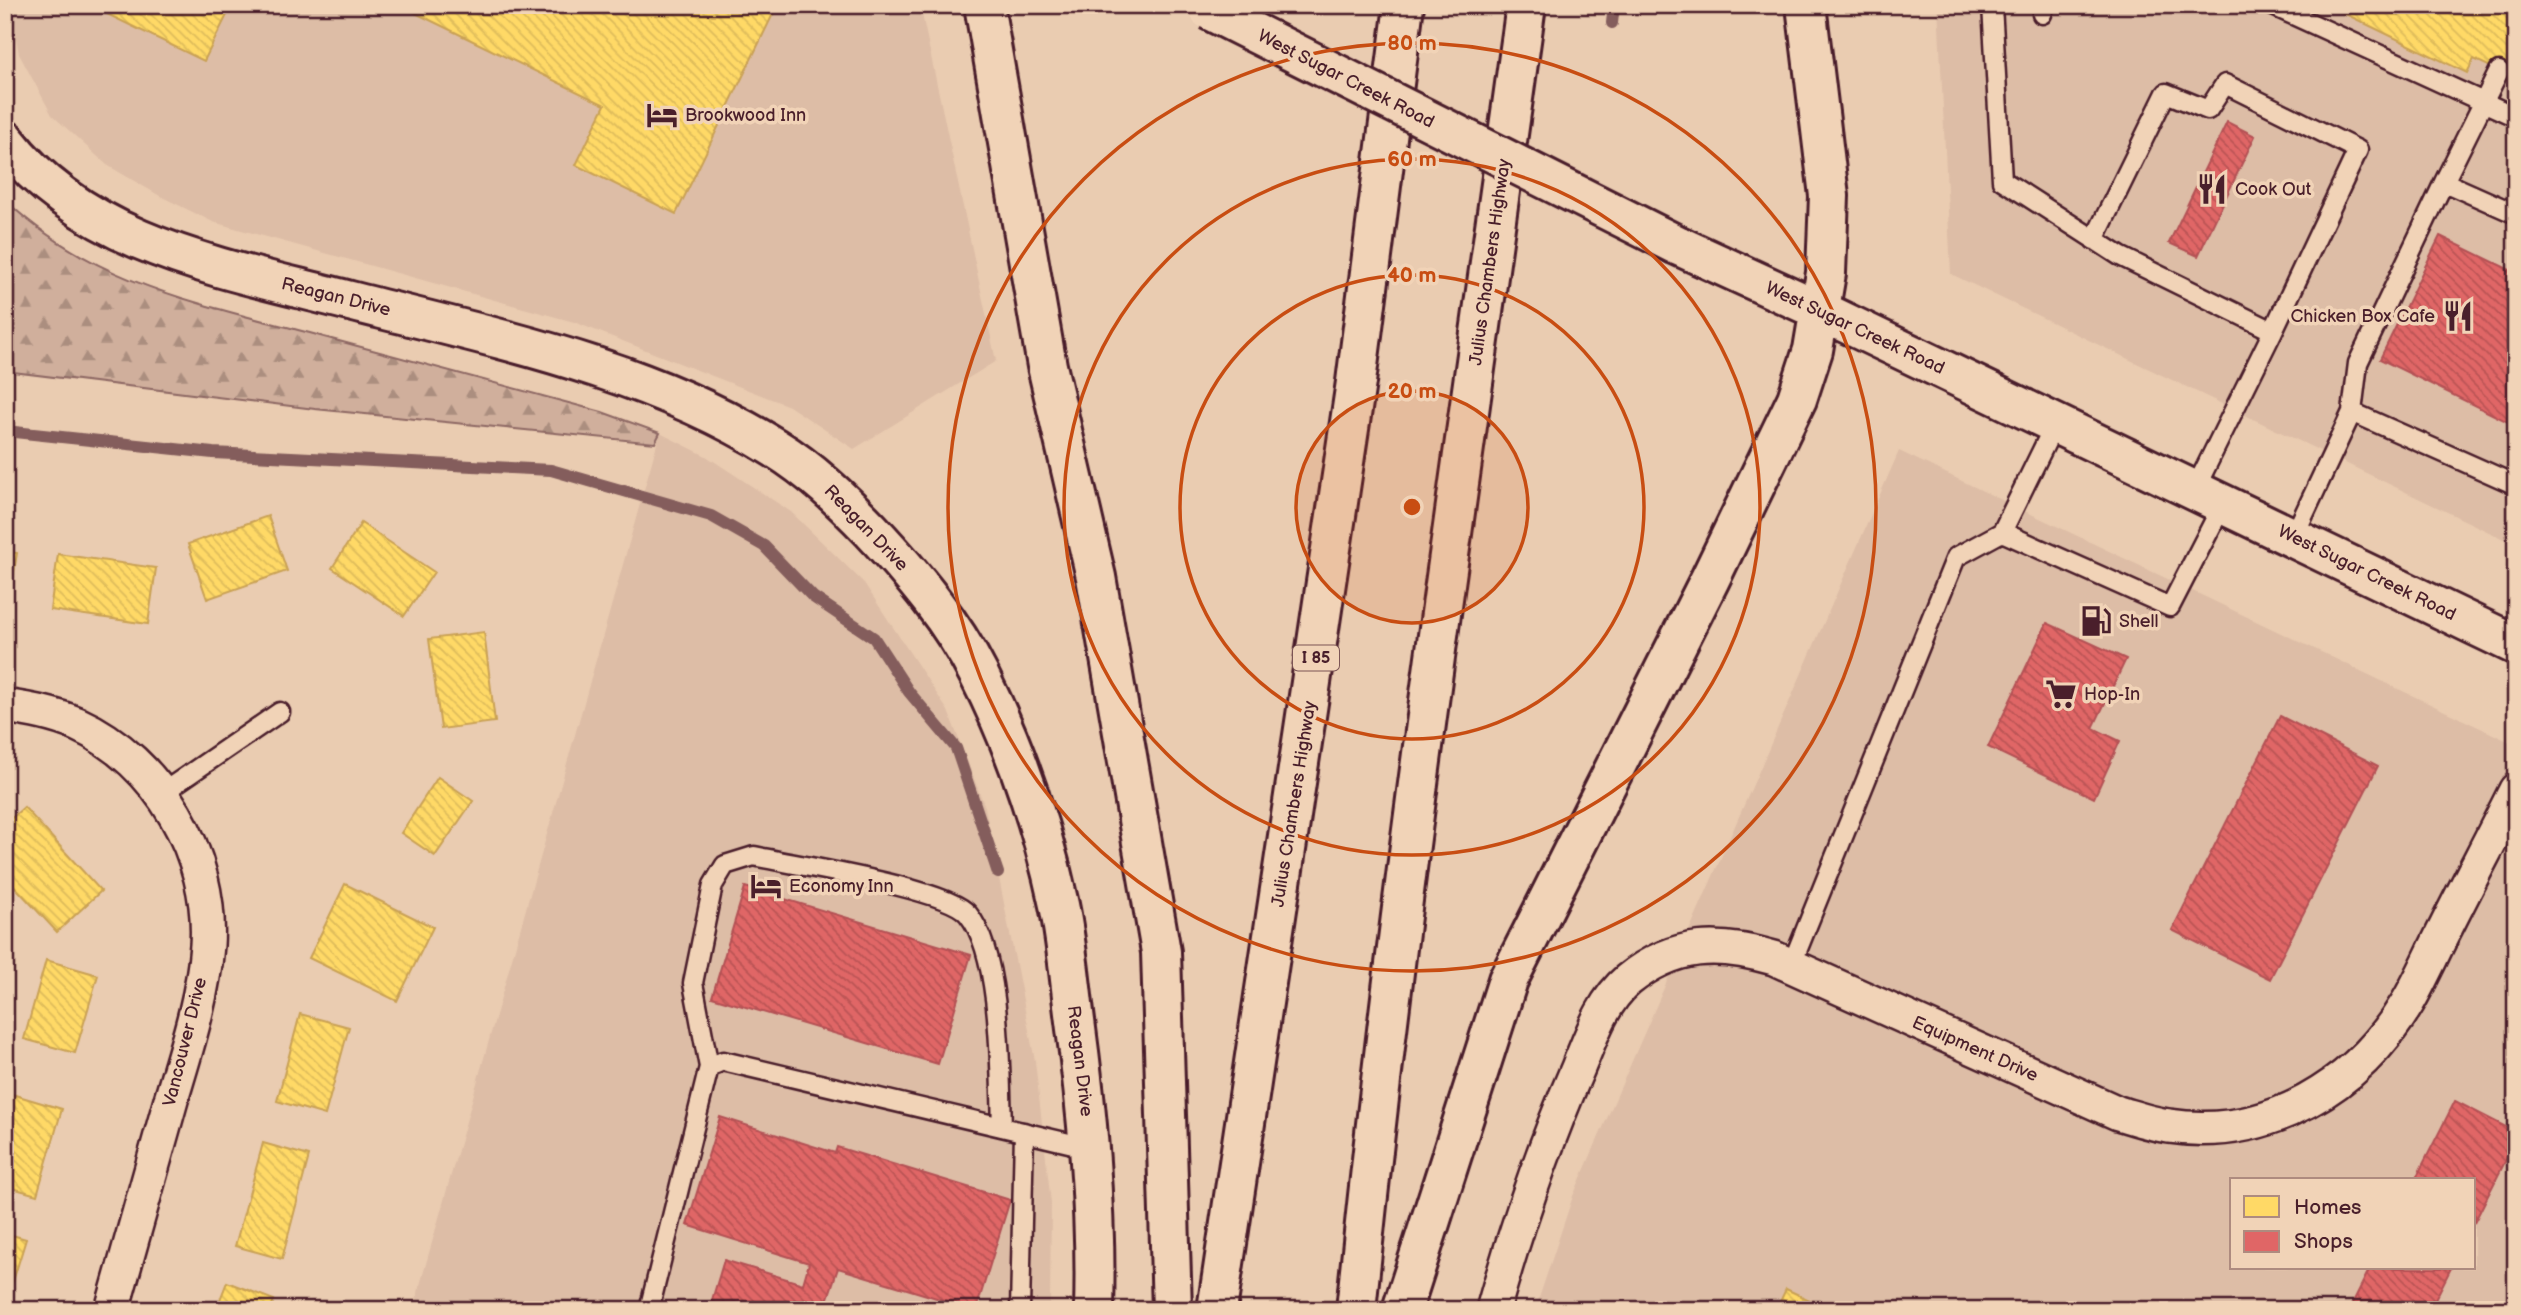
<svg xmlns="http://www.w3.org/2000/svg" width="2521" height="1315" font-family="'Balsamiq Sans',sans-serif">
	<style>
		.built { fill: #ddbda6; fill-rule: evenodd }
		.forest { fill: url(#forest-firs); stroke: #8d6764; stroke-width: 2 }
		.homes { fill: url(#homes-back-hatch); stroke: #c9a154; stroke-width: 2 }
		.shops { fill: url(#shops-back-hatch); stroke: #b35154; stroke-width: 2 }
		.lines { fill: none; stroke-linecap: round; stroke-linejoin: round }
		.stream { stroke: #845d5c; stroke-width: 12 }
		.service-casing { stroke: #4a1f2b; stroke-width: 23 }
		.minor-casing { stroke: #4a1f2b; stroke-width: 38 }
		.tertiary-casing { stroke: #4a1f2b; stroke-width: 44 }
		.secondary-casing { stroke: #4a1f2b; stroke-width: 44 }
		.primary-casing { stroke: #4a1f2b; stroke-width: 44 }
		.motorway-casing { stroke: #4a1f2b; stroke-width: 44 }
		.service { stroke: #f1d3b7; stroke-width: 18 }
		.minor { stroke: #f1d3b7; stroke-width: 33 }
		.tertiary { stroke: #f1d3b7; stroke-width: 38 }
		.secondary { stroke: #f1d3b7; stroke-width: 38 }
		.primary { stroke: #f1d3b7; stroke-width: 38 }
		.motorway { stroke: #f1d3b7; stroke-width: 38 }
		.primary-bridge-casing { stroke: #4a1f2b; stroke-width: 44; stroke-linecap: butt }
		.primary-bridge { stroke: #f1d3b7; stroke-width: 38 }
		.ring { fill: none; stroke: #c84d12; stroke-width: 3.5 }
		.labels { text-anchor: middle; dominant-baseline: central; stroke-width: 7; stroke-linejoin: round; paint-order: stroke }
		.shield { fill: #f1d3b7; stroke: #7c5555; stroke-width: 2 }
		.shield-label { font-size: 16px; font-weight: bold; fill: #4a1f2b }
		.street-label { font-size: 18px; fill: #4a1f2b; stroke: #f1d3b7 }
		.poi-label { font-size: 18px; fill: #4a1f2b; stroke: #f1d3b7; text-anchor: start }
		.centre { fill: #c84d12; stroke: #f1d3b7; stroke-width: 3.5 }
		.ring-label { font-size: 21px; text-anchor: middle; font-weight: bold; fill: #c84d12; stroke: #f1d3b7; stroke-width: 7; stroke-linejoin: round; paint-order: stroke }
	</style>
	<defs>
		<pattern id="forest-firs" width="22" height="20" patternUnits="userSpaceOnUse" patternTransform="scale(1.75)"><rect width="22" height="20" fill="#d0af9c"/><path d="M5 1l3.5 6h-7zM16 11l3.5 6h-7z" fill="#ab8e7f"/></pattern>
		<pattern id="homes-back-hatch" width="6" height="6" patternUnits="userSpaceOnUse" patternTransform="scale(1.75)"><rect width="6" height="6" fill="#ffd966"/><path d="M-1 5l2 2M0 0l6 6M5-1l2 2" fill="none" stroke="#dcba59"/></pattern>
		<pattern id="shops-back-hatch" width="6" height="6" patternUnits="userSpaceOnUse" patternTransform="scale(1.75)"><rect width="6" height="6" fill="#e06666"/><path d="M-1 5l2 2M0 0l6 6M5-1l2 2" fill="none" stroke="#b85354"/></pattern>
	</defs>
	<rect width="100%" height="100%" fill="#eaccb1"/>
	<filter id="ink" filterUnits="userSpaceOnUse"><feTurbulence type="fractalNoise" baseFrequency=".0143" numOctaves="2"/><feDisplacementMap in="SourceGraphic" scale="14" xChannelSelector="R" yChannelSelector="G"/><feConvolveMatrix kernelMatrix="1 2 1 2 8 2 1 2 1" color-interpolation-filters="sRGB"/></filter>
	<g filter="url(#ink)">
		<path class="built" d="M10 5H920L996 361 854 449 789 406 574 322 213 222 160 196 107 165 52 115 19 54Z
			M1938 5H2516V545L1951 274Z
			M660 433 706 456 791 512 864 583 948 711 985 807 1035 1061 1051 1203 1050 1310H413Z
			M1899 451 2516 745V1310H1535L1573 1196ZM2232 1180H2474V1268H2232Z"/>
		<path class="forest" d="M5 200C97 287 208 305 324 337 417 362 510 387 602 412L660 433 655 443 315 409 5 371Z"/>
		<path class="homes" d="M109 5H232L204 61 105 13Z
			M399 5H759L774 12 676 214 576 165 605 105Z
			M2327 5H2516V79L2474 59 2467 73Z
			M268 516 287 571 207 599 188 544Z
			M361 523 434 572 404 616 332 568Z
			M5 551 17 553 9 602 5 601Z
			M58 554 156 568 148 624 50 610Z
			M484 632 495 722 441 729 429 639Z
			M438 777 473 801 435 856 401 833Z
			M24 807 101 891 57 932 5 876V824Z
			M345 884 433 927 397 1001 309 958Z
			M46 960 98 975 75 1053 24 1039Z
			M300 1014 349 1027 325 1115 277 1101Z
			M5 1092 62 1109 37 1195 5 1186Z
			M263 1143 309 1156 282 1259 235 1246Z
			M5 1233 26 1239 5 1307Z
			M227 1282 274 1300 270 1310H216Z
			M1786 1289 1831 1310H1776Z"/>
		<path class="shops" d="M2227 122 2255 136 2198 256 2169 243Z
			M2440 236 2516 273V415L2512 424 2380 359Z
			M2047 623 2126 659 2093 728 2120 741 2094 798 1988 747Z
			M2280 716 2378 766 2270 979 2172 930Z
			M745 887 971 955 938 1064 712 997Z
			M2455 1101 2516 1132V1140L2474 1223V1180H2415Z
			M720 1117 835 1153 837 1147 1010 1200 976 1310 838 1268 824 1310H709L724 1260 803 1284 809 1263 687 1225Z
			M2370 1268H2451L2430 1310H2349Z"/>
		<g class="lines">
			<path class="stream" d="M1612 23 1614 5
				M5 431 213 453 551 470 711 516 764 546 813 597 874 638 909 692 956 748 998 873"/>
			<defs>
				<path id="service" d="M1992 5 2002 180 2120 256 2273 331 2194 491
					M2271 5 2516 117
					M2042 14 2045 5
					M2444 182 2499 71
					M2094 240 2166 93 2208 110 2225 84 2358 150 2273 331
					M2352 412 2358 363 2444 182 2516 214
					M2055 424 2002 532 2170 607 2223 504
					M2293 538 2352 412 2516 485
					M162 793 280 712
					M1791 966 1956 557 2002 532
					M709 1067 693 983 713 885 725 865 754 856C793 865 947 888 968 914 1002 955 1000 1075 1002 1127
					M649 1310 709 1067 723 1061 1090 1148
					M1020 1310 1024 1132"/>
				<path id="minor" d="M5 706C30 710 54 714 77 724 159 761 213 855 207 945 203 998 186 1049 171 1100 152 1170 132 1240 112 1310
					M1493 1310C1516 1228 1544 1146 1578 1068 1591 1037 1602 1002 1628 980 1675 942 1719 942 1774 958L2118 1113C2135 1118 2152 1124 2169 1126 2268 1141 2358 1086 2408 1002 2422 978 2433 952 2446 927 2469 881 2493 836 2516 790"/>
				<path id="tertiary" d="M5 140C87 247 228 269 350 301 495 338 646 368 775 448 811 470 842 500 871 530 912 574 952 621 979 675 1015 746 1042 826 1059 905 1067 943 1070 983 1075 1021 1088 1117 1097 1213 1094 1310"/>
				<path id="secondary" d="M1821 311 2516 645"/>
				<path id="primary" d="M1677 245 1821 311"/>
				<path id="motorway" d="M984 5 1047 366 1096 577 1161 952 1172 1310
					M1217 1310 1356 382 1404 5
					M1356 1310C1400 873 1466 440 1526 5
					M1402 1310 1508 980 1710 579 1797 399 1813 350 1826 273 1829 196 1806 5"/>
			</defs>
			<use href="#service" class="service-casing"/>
			<use href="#minor" class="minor-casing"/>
			<use href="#tertiary" class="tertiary-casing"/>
			<use href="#secondary" class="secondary-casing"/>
			<use href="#primary" class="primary-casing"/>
			<use href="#motorway" class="motorway-casing"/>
			<use href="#service" class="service"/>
			<use href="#minor" class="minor"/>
			<use href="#tertiary" class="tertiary"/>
			<use href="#secondary" class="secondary"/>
			<use href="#primary" class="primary"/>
			<use href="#motorway" class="motorway"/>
			<defs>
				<path id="primary-bridge" d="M1209 10 1677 245"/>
			</defs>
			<use href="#primary-bridge" class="primary-bridge-casing"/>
			<use href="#primary-bridge" class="primary-bridge"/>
		</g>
	</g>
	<circle cx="1412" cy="507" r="116" fill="#c84d12" fill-opacity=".12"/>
	<g class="ring">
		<circle cx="1412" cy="507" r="116"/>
		<circle cx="1412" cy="507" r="232"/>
		<circle cx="1412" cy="507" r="348"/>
		<circle cx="1412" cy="507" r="464"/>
	</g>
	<defs>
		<symbol id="hotel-bare" viewBox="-9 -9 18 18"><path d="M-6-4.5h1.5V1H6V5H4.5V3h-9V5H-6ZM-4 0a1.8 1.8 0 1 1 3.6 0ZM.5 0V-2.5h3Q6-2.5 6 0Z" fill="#4a1f2b" stroke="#f1d3b7" stroke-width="2.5" paint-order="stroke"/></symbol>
		<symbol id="restaurant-bare" viewBox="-9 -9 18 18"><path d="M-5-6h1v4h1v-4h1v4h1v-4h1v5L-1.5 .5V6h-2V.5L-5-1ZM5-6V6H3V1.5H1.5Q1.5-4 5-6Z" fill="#4a1f2b" stroke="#f1d3b7" stroke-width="2.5" paint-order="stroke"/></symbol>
		<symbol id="fuel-bare" viewBox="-9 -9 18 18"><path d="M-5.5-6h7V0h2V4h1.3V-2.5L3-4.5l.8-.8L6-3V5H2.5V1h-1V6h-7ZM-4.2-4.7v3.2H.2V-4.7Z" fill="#4a1f2b" stroke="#f1d3b7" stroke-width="2.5" paint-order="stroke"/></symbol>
		<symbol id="supermarket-bare" viewBox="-9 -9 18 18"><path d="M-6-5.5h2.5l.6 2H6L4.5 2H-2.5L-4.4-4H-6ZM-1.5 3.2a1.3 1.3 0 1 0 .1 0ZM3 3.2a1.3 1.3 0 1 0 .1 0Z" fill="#4a1f2b" stroke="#f1d3b7" stroke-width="2.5" paint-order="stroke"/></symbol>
	</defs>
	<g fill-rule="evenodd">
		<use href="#hotel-bare" x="640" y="93" width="44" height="44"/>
		<use href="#restaurant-bare" x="2190" y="167" width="44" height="44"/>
		<use href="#restaurant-bare" x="2436" y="294" width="44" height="44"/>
		<use href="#fuel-bare" x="2074" y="599" width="44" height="44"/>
		<use href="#supermarket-bare" x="2039" y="672" width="44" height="44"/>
		<use href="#hotel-bare" x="744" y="864" width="44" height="44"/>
	</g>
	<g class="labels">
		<rect class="shield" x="1293" y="645.5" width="46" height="25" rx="5"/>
		<g class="shield-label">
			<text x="1316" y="658">I 85</text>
		</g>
		<g class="street-label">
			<text transform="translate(1346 79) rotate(27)">West Sugar Creek Road</text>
			<text transform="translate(1490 262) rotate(-82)">Julius Chambers Highway</text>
			<text transform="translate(336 297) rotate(14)">Reagan Drive</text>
			<text transform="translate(1855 328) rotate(25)">West Sugar Creek Road</text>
			<text transform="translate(866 528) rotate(46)">Reagan Drive</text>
			<text transform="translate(2367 573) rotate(26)">West Sugar Creek Road</text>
			<text transform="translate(1294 804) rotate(-81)">Julius Chambers Highway</text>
			<text transform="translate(185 1042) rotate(-76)">Vancouver Drive</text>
			<text transform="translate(1975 1049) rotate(24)">Equipment Drive</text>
			<text transform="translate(1080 1061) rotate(83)">Reagan Drive</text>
		</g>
		<g class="poi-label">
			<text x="685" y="115">Brookwood Inn</text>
			<text x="2235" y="189">Cook Out</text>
			<text x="2435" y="316" text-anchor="end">Chicken Box Cafe</text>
			<text x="2119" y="621">Shell</text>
			<text x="2084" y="694">Hop-In</text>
			<text x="789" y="886">Economy Inn</text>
		</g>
	</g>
	<circle cx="1412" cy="507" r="10" class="centre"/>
	<g class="ring-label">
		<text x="1412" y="50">80 m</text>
		<text x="1412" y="166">60 m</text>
		<text x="1412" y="282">40 m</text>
		<text x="1412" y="398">20 m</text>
	</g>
	<rect width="2521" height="1315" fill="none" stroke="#f1d3b7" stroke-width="28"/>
	<rect x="14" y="14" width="2493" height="1287" fill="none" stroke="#4a1f2b" stroke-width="2.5" filter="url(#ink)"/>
	<rect x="2230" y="1178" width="245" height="91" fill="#f1d3b7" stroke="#ae8b7f" stroke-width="2"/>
	<rect x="2244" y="1196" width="35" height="21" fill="#ffd966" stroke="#ae8b7f" stroke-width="2"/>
	<text x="2294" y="1214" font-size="21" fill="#4a1f2b">Homes</text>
	<rect x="2244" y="1231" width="35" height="21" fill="#e06666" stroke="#ae8b7f" stroke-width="2"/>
	<text x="2294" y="1248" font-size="21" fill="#4a1f2b">Shops</text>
</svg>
